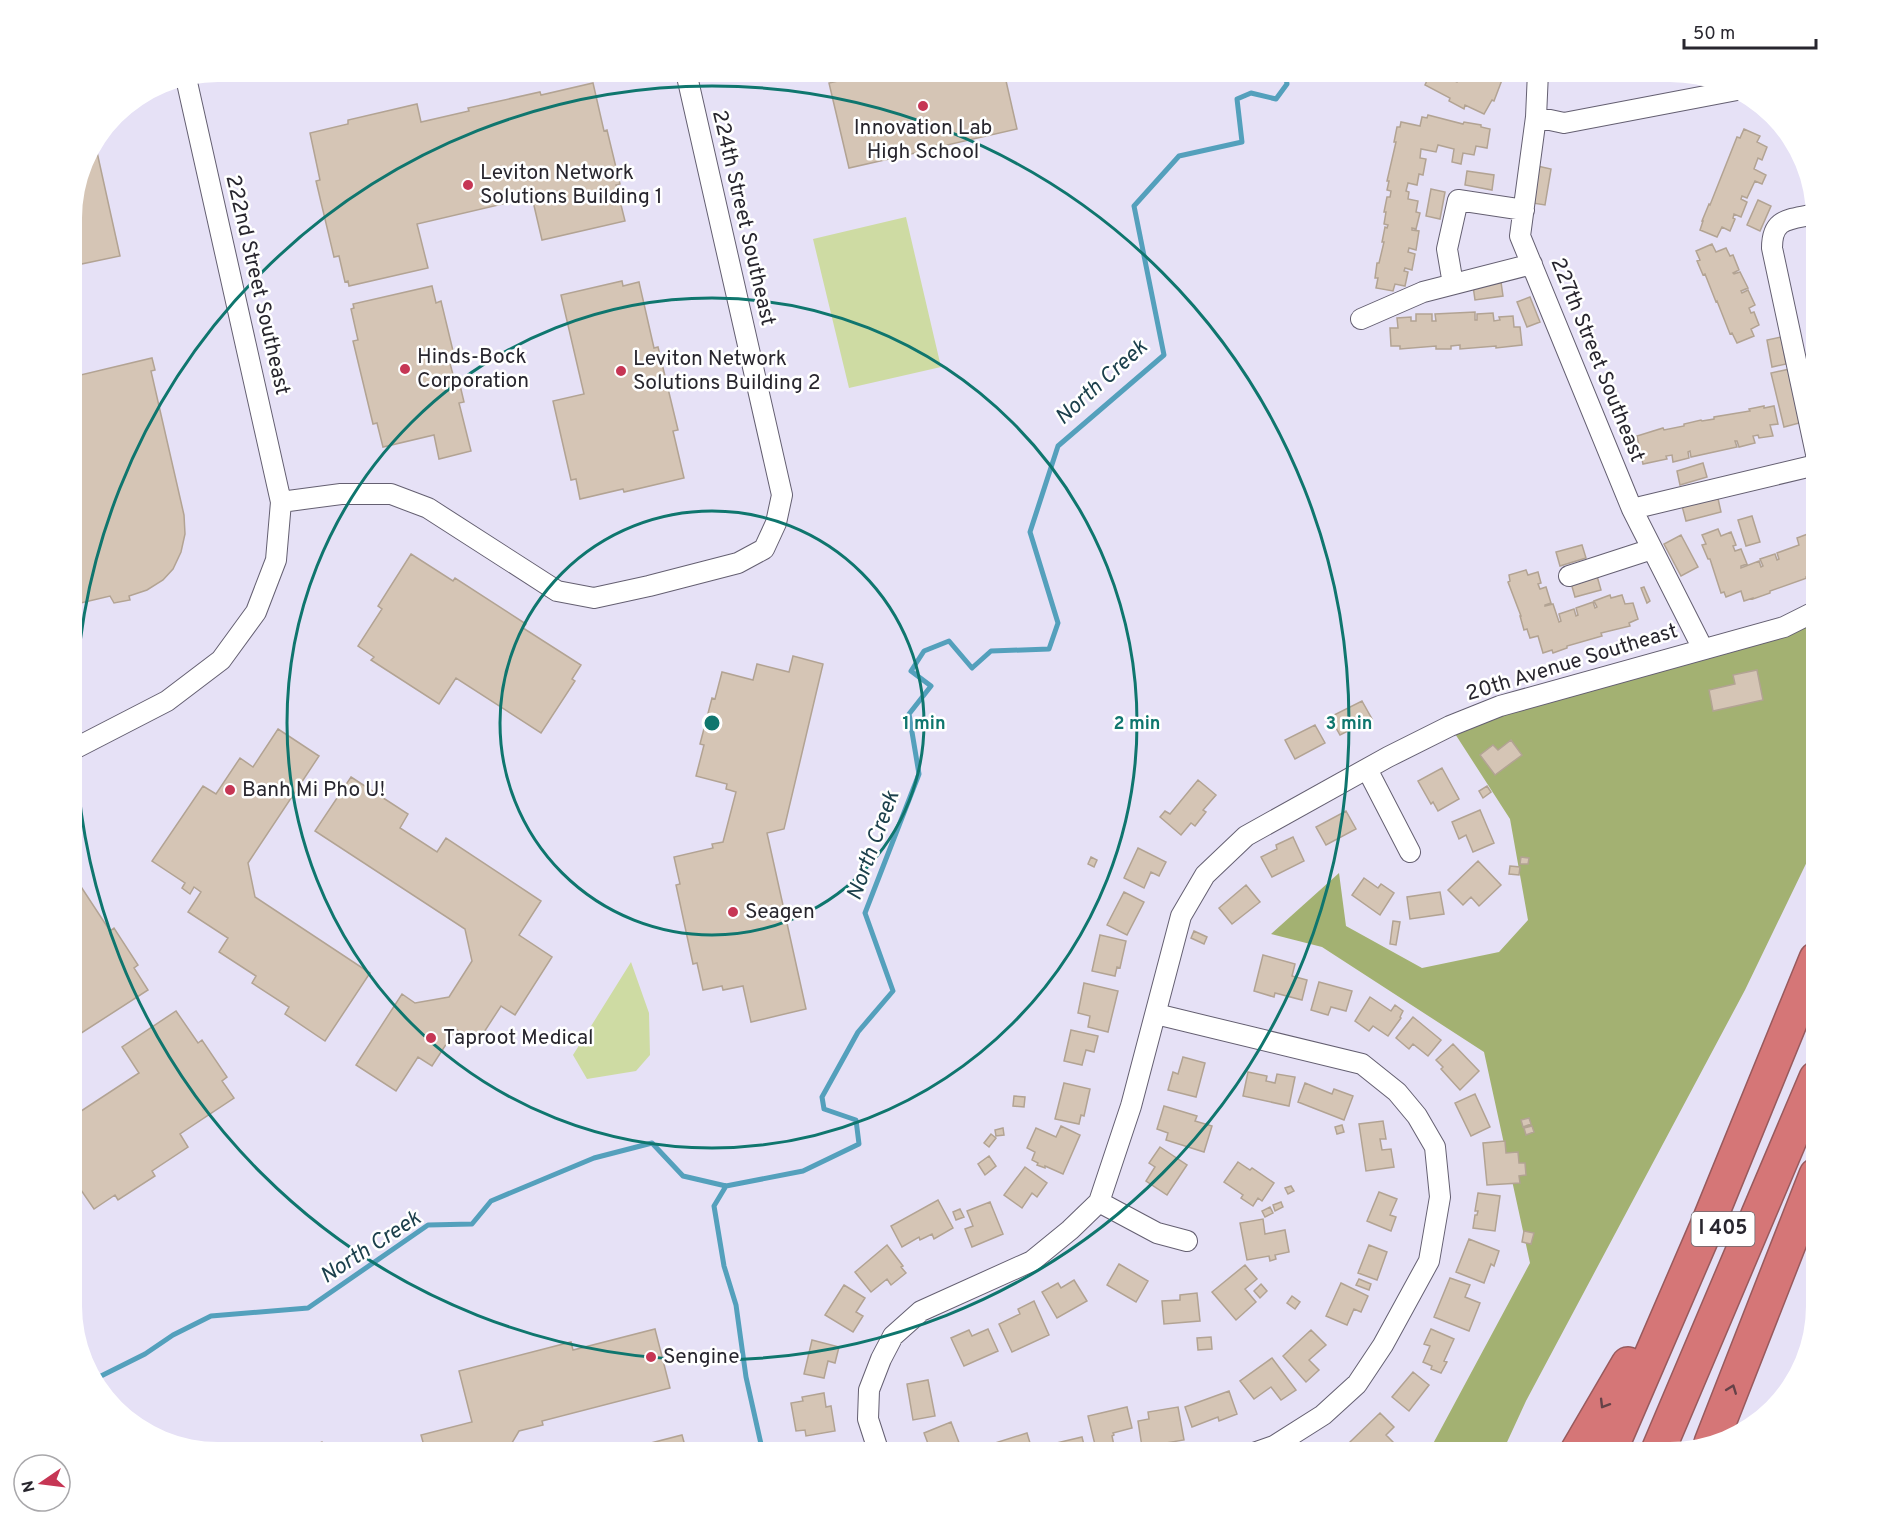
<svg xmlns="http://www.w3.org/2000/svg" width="1888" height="1525" font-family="Overpass,sans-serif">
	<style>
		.green { fill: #cedba3 }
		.forest { fill: #a3b172 }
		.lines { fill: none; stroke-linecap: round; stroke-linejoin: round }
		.stream { stroke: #54a0bc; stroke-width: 5 }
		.building { fill: #d5c5b5; stroke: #b2a393; stroke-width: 1.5 }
		.minor-casing { stroke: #645f71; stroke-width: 22 }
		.motorway-casing { stroke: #985a5d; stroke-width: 36 }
		.minor { stroke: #fff; stroke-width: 20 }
		.motorway { stroke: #d57677; stroke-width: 33 }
		.oneway { stroke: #654248 }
		.ring { fill: none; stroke: #0f766e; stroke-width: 3 }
		.poi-dot { fill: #c63654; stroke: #fff; stroke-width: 2 }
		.labels { text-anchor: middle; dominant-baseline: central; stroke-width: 5; stroke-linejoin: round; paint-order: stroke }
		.shield { fill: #fff; stroke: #68676d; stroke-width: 1.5 }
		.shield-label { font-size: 20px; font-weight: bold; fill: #28262e }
		.poi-label { font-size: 21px; fill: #28262e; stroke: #fff; text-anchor: start }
		.street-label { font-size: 21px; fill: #28262e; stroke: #fff }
		.water-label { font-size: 22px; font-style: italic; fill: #1c404c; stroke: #fff }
		.centre { fill: #0f766e; stroke: #fff; stroke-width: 3 }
		.ring-label { font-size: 18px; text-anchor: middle; font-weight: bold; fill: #0f766e; stroke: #fff; stroke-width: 5; stroke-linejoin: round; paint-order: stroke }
	</style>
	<rect width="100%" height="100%" fill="#e6e1f6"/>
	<path class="green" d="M906 217 941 367 849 388 813 239Z
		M631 962 649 1013 650 1055 636 1071 587 1079 573 1055Z"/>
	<path class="forest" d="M1816 611V843L1745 990 1526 1401 1502 1453H1428L1530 1263 1484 1052 1322 947 1271 934 1339 873 1346 926 1422 968 1499 952 1528 920 1510 819 1450 726Z"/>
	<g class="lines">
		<path class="stream" d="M726 1186 714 1206 724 1266 736 1305 746 1377 763 1453
			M93 1380 145 1354 173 1335 211 1316 308 1308 428 1225 472 1224 491 1201 594 1158 652 1143 683 1176 726 1186 803 1171 859 1144 856 1120 824 1109 822 1097 858 1032 893 991 865 913 919 774 909 714 931 686 911 671 924 651 949 641 972 668 991 651 1049 649 1058 623 1030 532 1058 446 1164 355 1134 206 1179 156 1242 142 1237 99 1251 93 1276 99 1287 84 1285 72"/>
	</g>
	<path class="building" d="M878 72H1004L1017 129 943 146 942 144 923 149 924 151 849 168 829 83Z
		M1431 72H1436L1457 82 1463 72H1505L1494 101 1492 100 1484 114 1465 105 1464 109 1449 101 1450 98 1425 85Z
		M593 83 604 131 607 130 620 184 616 185 625 221 542 240 532 197 417 224 428 268 349 286 348 281 345 282 339 256 334 257 316 181 320 180 310 133 348 124V120L417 104 421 122 469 111 468 108 540 92 541 95Z
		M1428 115 1463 124 1464 122 1481 125V127L1490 129 1487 148 1476 146 1474 155 1463 153 1461 164 1452 162 1454 149 1438 145 1436 152 1421 149 1420 158 1426 159 1423 175 1419 174 1417 185 1408 183 1406 191 1409 192 1408 199 1418 201 1416 212 1420 213 1416 229 1412 228V230L1419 231 1416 250 1409 248 1408 252 1415 254 1412 270 1405 268 1404 271 1408 272 1405 286 1395 284 1393 291 1376 288 1378 278H1375L1377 263H1379L1384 242H1382L1385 227 1387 228 1388 225 1384 224 1386 212H1384L1387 197H1390L1391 191 1387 190 1389 181H1387L1396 142H1394L1397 127H1400L1401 122 1420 126 1422 117 1427 118Z
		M1744 129 1760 136 1757 142 1767 147 1762 160 1758 158 1754 169 1766 175 1762 184 1755 181 1747 198 1742 196 1741 199 1747 202 1741 217 1734 214 1733 218 1735 219 1730 231 1722 227 1717 237 1700 230 1703 221H1702L1709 204 1710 205 1737 137 1740 138Z
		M95 143 120 256 72 266V209L87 154Z
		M1533 165 1551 169 1545 205 1526 202Z
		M1467 171 1494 175 1492 190 1465 185Z
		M1431 189 1445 192 1440 219 1426 216Z
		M1758 200 1771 206 1760 231 1747 225Z
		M1712 244 1716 252 1726 248 1730 256 1733 255 1739 270 1733 273 1734 274 1740 272 1748 288 1741 291 1742 293 1748 290 1755 305 1749 308 1751 313 1754 312 1759 325 1751 329 1754 336 1737 343 1732 333 1730 334 1717 301 1716 302 1705 274 1703 275 1697 261 1700 260 1696 251Z
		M622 281 623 286 639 282 654 348 658 347 678 430 673 431 684 478 624 492 623 489 580 499 576 479 571 480 553 401 584 394 561 295Z
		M1501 282 1503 296 1475 300 1473 286Z
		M432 286 436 303 441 301 454 355 448 356 455 382 459 381 464 402 459 403 471 451 439 459 434 435 383 447 377 423 373 424 353 341 358 340 351 309 354 308 353 304Z
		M1530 297 1540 322 1527 327 1517 302Z
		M1475 312V320H1477V314L1493 313 1494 321 1500 320 1499 317 1513 316 1514 327H1520L1522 345 1496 348V346L1460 349V345L1451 346V349H1436V346L1400 349V346H1391L1390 328H1398L1397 318 1411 317V321H1416V314H1432V321H1436L1435 314Z
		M1781 337 1786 364 1772 367 1767 340Z
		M152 358 155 370 151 371 184 515 185 534 181 552 173 569 163 580 147 590 129 596 130 600 114 603 110 596 72 605V377Z
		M1790 369 1803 422 1784 427 1771 373Z
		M1764 406V408L1774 406 1778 424 1770 425 1773 436 1759 438 1758 435 1753 436 1755 443 1739 447 1737 441H1735L1737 447 1691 457 1690 451 1688 452 1689 458 1673 462 1672 455 1666 456 1667 459 1643 464 1637 436 1663 428 1664 430 1684 426V424L1701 420 1702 421 1714 419V417L1750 411 1749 409Z
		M1703 463 1707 477 1680 485 1677 471Z
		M1717 494 1721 512 1686 521 1681 502Z
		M1752 516 1760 542 1746 546 1738 520Z
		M1816 520V566L1812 567 1815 573 1806 577 1807 578 1770 591V593L1753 599V598L1744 601 1741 591 1726 597 1724 592 1721 593 1710 559H1708L1702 545 1706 544 1702 535 1718 529 1721 536 1731 532 1736 545 1733 546 1735 551 1741 549 1747 564 1741 566V568L1759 561 1761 567 1763 566 1760 559 1775 554 1777 560 1779 559 1777 553 1799 545 1797 538 1813 532 1810 523Z
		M1681 535 1698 567 1681 576 1664 544Z
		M1582 545 1586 558 1560 566 1556 552Z
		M411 554 453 581 455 578 526 624 523 628 581 665 572 679 575 681 541 733 456 678 439 704 371 660 374 657 358 646 382 609 378 606Z
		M1526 570 1528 575 1538 572 1541 583 1538 584 1540 589 1546 587 1551 603 1545 605V606L1553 604 1559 622 1561 621 1559 614 1574 609 1576 616 1578 615 1576 608 1593 602 1595 608 1597 607 1594 601 1610 595 1611 598 1622 595 1625 604 1633 603 1638 619 1629 623 1630 626 1601 633 1602 636 1567 646V648L1553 653 1552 650 1543 653 1538 636 1530 638 1527 629 1524 630 1520 616H1521L1508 582 1510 581 1509 575Z
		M1597 576 1601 590 1575 597 1571 583Z
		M1644 587 1650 601 1647 603 1641 588Z
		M793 656 823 664 784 829 767 833 806 1009 751 1022 743 986 723 990 722 986 703 990 697 963 693 964 676 885 680 884 674 857 713 848 712 844 723 842 736 792 726 789 727 784 696 776 704 745 700 744 712 698 715 699 722 672 753 680 757 664 789 672Z
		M1757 670 1763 700 1713 711 1709 690 1735 684 1733 675Z
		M1362 701 1372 719 1340 735 1330 717Z
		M1315 725 1325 743 1295 759 1285 740Z
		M278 729 319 756 248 863 255 897 370 973 325 1041 285 1014 289 1007 252 983 256 976 219 952 228 938 188 912 201 892 194 887 190 894 182 888 185 883 152 861 203 786 216 794 240 758 253 767Z
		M1511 740 1522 755 1495 775 1480 755 1493 745 1498 750Z
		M1442 768 1459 799 1438 811 1433 802 1431 804 1418 781Z
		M351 777 408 814 400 828 437 852 446 838 541 901 519 935 552 957 515 1015 501 1006 477 1043 456 1029 432 1066 418 1057 396 1091 356 1065 402 994 415 1003 449 997 472 961 465 929 315 831Z
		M1198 780 1216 795 1203 810 1206 812 1195 826 1191 823 1181 835 1160 817 1165 811 1170 814Z
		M1487 786 1491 792 1483 798 1479 791Z
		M1480 810 1494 843 1473 852 1466 835 1459 839 1452 822Z
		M1346 811 1356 829 1326 845 1316 827Z
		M1293 837 1304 861 1272 877 1261 857 1277 849 1276 845Z
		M1138 848 1166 862 1159 876 1151 872 1144 888 1124 878Z
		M1091 857 1097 860 1094 867 1088 864Z
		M1521 857 1529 858 1528 864H1520Z
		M1478 861 1501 885 1479 906 1471 897 1463 905 1448 890Z
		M1510 866 1520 867 1519 875 1509 874Z
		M72 873 110 931 114 928 138 965 134 968 148 990 72 1039Z
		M1364 878 1378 888 1381 884 1394 893 1380 915 1352 895Z
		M1246 885 1260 902 1232 924 1219 908Z
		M1124 892 1144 902 1127 935 1107 925Z
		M1440 892 1444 914 1410 919 1407 897Z
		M1393 921 1400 922 1396 945 1390 944Z
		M1194 931 1207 937 1204 944 1191 938Z
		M1100 935 1126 941 1120 968 1117 967 1115 976 1092 971Z
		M1263 955 1295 964 1292 976 1307 980 1302 1000 1275 993 1274 997 1254 991Z
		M1319 982 1352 991 1346 1011 1331 1007 1328 1015 1311 1010Z
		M1084 983 1118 991 1108 1032 1088 1027 1090 1016 1078 1013Z
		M1370 997 1391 1011 1395 1005 1403 1011 1400 1017 1401 1018 1388 1036 1373 1026 1369 1031 1355 1021Z
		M176 1011 198 1043 202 1040 227 1077 222 1081 234 1098 180 1134 188 1147 152 1171 155 1176 118 1200 115 1195 94 1209 72 1177V1117L139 1073 122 1047Z
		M1413 1017 1441 1040 1428 1056 1413 1044 1409 1049 1396 1038Z
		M1071 1030 1098 1036 1094 1052 1086 1050 1082 1065 1064 1061Z
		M1453 1044 1479 1071 1460 1090 1441 1069 1443 1067 1436 1060Z
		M1183 1057 1205 1063 1196 1097 1168 1090 1173 1072 1178 1074Z
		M1248 1072 1267 1076 1266 1081 1275 1083 1277 1074 1295 1077 1289 1106 1243 1096Z
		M1064 1083 1090 1089 1084 1116 1081 1115 1079 1124 1055 1119Z
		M1305 1083 1332 1094 1334 1089 1353 1096 1344 1120 1298 1102Z
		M1475 1094 1490 1127 1471 1136 1455 1103Z
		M1014 1096 1025 1097 1024 1107 1013 1106Z
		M1164 1106 1197 1116 1195 1121 1212 1126 1204 1152 1166 1140 1168 1133 1157 1129Z
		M1529 1118 1531 1124 1523 1127 1521 1120Z
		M1383 1121 1386 1139H1380L1382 1150 1391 1149 1394 1167 1366 1171 1359 1124Z
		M1342 1125 1344 1132 1337 1134 1335 1127Z
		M1061 1126 1080 1135 1063 1174 1045 1166V1168L1037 1165 1038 1163 1032 1160 1035 1152 1027 1148 1036 1128 1056 1137Z
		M1532 1126 1534 1132 1526 1135 1524 1128Z
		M1003 1128 1004 1135 996 1136 995 1130Z
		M991 1134 996 1138 989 1147 984 1143Z
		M1505 1141 1506 1153 1518 1152 1519 1163H1525L1526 1175 1519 1176 1520 1183 1487 1185 1483 1143Z
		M1160 1147 1187 1165 1167 1195 1146 1181 1155 1167 1149 1163Z
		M989 1156 996 1166 985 1175 978 1164Z
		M1238 1162 1250 1170 1252 1168 1274 1183 1262 1201 1258 1198 1253 1206 1241 1198 1243 1195 1224 1182Z
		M1025 1167 1047 1183 1037 1197 1032 1193 1022 1208 1004 1195Z
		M1291 1186 1294 1191 1288 1194 1285 1188Z
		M1379 1192 1397 1199 1390 1215 1396 1217 1391 1231 1367 1221Z
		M1478 1193 1500 1196 1495 1231 1473 1228 1475 1215H1477L1478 1211H1475Z
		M938 1200 953 1228 934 1239 932 1234 920 1240 919 1237 902 1247 891 1226Z
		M990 1202 1003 1234 972 1247 965 1229 973 1226 967 1211Z
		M1281 1202 1283 1207 1275 1211 1273 1205Z
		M1270 1207 1273 1213 1265 1217 1262 1211Z
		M960 1209 964 1217 956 1220 953 1212Z
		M1263 1219 1265 1234 1285 1230 1289 1252 1275 1255 1276 1259 1270 1261 1269 1256 1247 1260 1240 1223Z
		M1524 1231 1534 1233 1531 1244 1522 1242Z
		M1469 1239 1499 1251 1494 1266 1491 1264 1484 1283 1456 1272Z
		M887 1245 903 1266 901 1267 906 1273 891 1285 887 1279 871 1292 855 1272Z
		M1369 1245 1387 1252 1377 1280 1358 1273Z
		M1119 1264 1148 1281 1136 1302 1107 1285Z
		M1245 1265 1257 1279 1245 1289 1256 1302 1236 1320 1212 1292Z
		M1450 1278 1470 1285 1465 1297 1480 1303 1469 1331 1434 1317Z
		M1359 1279 1371 1284 1369 1290 1356 1285Z
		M1074 1280 1087 1301 1057 1318 1042 1292 1058 1283 1061 1288Z
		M1341 1283 1368 1296 1361 1312 1354 1309 1347 1325 1326 1316Z
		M1261 1284 1267 1291 1260 1298 1254 1291Z
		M844 1285 865 1298 856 1312 863 1316 853 1332 825 1315Z
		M1197 1293 1200 1321 1164 1324 1162 1301 1180 1300V1295Z
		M1292 1296 1300 1302 1295 1309 1287 1303Z
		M1034 1301 1049 1335 1012 1352 999 1324 1020 1314 1018 1309Z
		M655 1329 670 1388 542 1421 543 1425 519 1431 506 1453H426L421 1435 472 1422 459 1371 571 1342 573 1350Z
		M988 1329 998 1351 964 1366 951 1338 969 1330 972 1336Z
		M1431 1329 1454 1339 1444 1361 1447 1362 1441 1373 1431 1369 1432 1366 1423 1362 1430 1346 1424 1344Z
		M1311 1330 1326 1345 1309 1360 1319 1370 1306 1382 1283 1356Z
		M1211 1337 1212 1349 1198 1350 1197 1338Z
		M812 1340 839 1347 835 1363 828 1361 824 1378 804 1374Z
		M1272 1358 1296 1390 1281 1400 1271 1387 1254 1399 1240 1381Z
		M1413 1372 1429 1385 1409 1411 1392 1397Z
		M928 1380 935 1416 913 1420 907 1384Z
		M1229 1391 1237 1414 1219 1421 1218 1417 1192 1427 1185 1407Z
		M824 1393 826 1407 831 1406 835 1431 806 1436 805 1430 796 1431 791 1403 803 1401 802 1397Z
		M1127 1407 1132 1428 1113 1433 1114 1435 1112 1436 1115 1451 1097 1453 1088 1416Z
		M1178 1407 1184 1440 1142 1447 1138 1421 1149 1419 1148 1412Z
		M1380 1413 1394 1427 1386 1435 1395 1444 1386 1453H1361L1350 1442Z
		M951 1422 963 1453H936L934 1448 930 1449 924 1433Z
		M1027 1433 1033 1453H995L992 1444Z
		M682 1435 687 1453H612Z
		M1082 1437 1086 1453H1050L1048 1445Z
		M322 1442 327 1453H298Z
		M838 1444 840 1453H798Z
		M1340 1447 1344 1453H1330Z"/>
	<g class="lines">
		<defs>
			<path id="minor" d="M1538 72 1536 117 1520 236 1632 509 1703 649
				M1536 117 1564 123 1737 90
				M1815 214C1790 220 1772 217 1772 248L1816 454
				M1453 284 1447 249 1458 200 1524 210
				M1361 319 1423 292 1532 264
				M281 502 341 494H391L428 508 557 591 594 598 649 586 738 563 764 549 776 523 782 495 686 72
				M1632 509 1816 465
				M1569 576 1652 549
				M72 750 167 701 221 660 256 612 276 560 281 502 186 78
				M1367 769 1410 852
				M1156 1014 1362 1064 1397 1092 1417 1116 1435 1147 1440 1197 1429 1261 1383 1345 1357 1384 1323 1415 1274 1446 1254 1453
				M1099 1202 1157 1233 1187 1241
				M879 1453 868 1419 869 1390 881 1359 893 1336 921 1311 1032 1261 1070 1230 1099 1202 1131 1106 1181 916 1205 875 1246 836 1388 757 1450 726 1500 706 1784 627 1816 611"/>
			<path id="motorway" d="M1711 1443 1816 1175
				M1576 1453 1628 1364
				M1609 1453 1707 1226 1816 959
				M1657 1453 1816 1078"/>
		</defs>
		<use href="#minor" class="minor-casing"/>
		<use href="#motorway" class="motorway-casing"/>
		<use href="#minor" class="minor"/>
		<use href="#motorway" class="motorway"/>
	</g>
	<defs><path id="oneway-chevron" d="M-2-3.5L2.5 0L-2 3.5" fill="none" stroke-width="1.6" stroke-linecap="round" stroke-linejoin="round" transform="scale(1.5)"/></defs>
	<g class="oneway">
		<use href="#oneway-chevron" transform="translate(1732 1389) rotate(-69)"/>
		<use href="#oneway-chevron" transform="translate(1604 1404) rotate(121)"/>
	</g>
	<g class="ring">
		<circle cx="712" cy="723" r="212"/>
		<circle cx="712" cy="723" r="425"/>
		<circle cx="712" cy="723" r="637"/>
	</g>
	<g class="poi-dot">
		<circle cx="923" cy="106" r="6"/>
		<circle cx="468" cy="185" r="6"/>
		<circle cx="405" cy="369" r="6"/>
		<circle cx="621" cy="371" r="6"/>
		<circle cx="230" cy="790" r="6"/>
		<circle cx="733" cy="912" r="6"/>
		<circle cx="431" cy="1038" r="6"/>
		<circle cx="651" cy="1357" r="6"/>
	</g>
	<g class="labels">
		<rect class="shield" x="1691.5" y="1212" width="63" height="34" rx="4.5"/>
		<g class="shield-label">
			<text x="1723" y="1229">I 405</text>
		</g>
		<g class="poi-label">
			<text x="923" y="128" text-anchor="middle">Innovation Lab<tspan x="923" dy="24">High School</tspan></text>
			<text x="480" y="173">Leviton Network<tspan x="480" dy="24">Solutions Building 1</tspan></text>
			<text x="417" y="357">Hinds-Bock<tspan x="417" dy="24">Corporation</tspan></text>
			<text x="633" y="359">Leviton Network<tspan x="633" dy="24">Solutions Building 2</tspan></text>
			<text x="242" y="790">Banh Mi Pho U!</text>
			<text x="745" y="912">Seagen</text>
			<text x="443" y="1038">Taproot Medical</text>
			<text x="663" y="1357">Sengine</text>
		</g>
		<g class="street-label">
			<text transform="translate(743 218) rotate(77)">224th Street Southeast</text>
			<text transform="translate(257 285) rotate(77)">222nd Street Southeast</text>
			<text transform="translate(1597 360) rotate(68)">227th Street Southeast</text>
			<text transform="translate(1572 663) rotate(-17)">20th Avenue Southeast</text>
		</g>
		<g class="water-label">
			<text transform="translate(1102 383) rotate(-42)">North Creek</text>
			<text transform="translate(874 846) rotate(-70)">North Creek</text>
			<text transform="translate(371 1248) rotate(-33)">North Creek</text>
		</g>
	</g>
	<path d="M0 0H1888V1525H0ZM218 82H1670A136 136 0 0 1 1806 218V1306A136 136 0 0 1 1670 1442H218A136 136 0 0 1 82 1306V218A136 136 0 0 1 218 82Z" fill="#fff" fill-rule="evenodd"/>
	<circle cx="712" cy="723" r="9" class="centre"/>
	<g class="ring-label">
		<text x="924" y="729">1 min</text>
		<text x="1137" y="729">2 min</text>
		<text x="1349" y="729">3 min</text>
	</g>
	<g transform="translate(42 1483) rotate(256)"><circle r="28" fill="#ffffff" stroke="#a9a8ab" stroke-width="1.5"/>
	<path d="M0-4.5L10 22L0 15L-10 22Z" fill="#c63654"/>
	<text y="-9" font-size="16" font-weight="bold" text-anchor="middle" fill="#28262e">N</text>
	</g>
	<path d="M1684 39v9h132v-9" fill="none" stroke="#28262e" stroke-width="3"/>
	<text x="1693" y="39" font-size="18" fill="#28262e" stroke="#ffffff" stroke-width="4.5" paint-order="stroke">50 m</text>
</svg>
